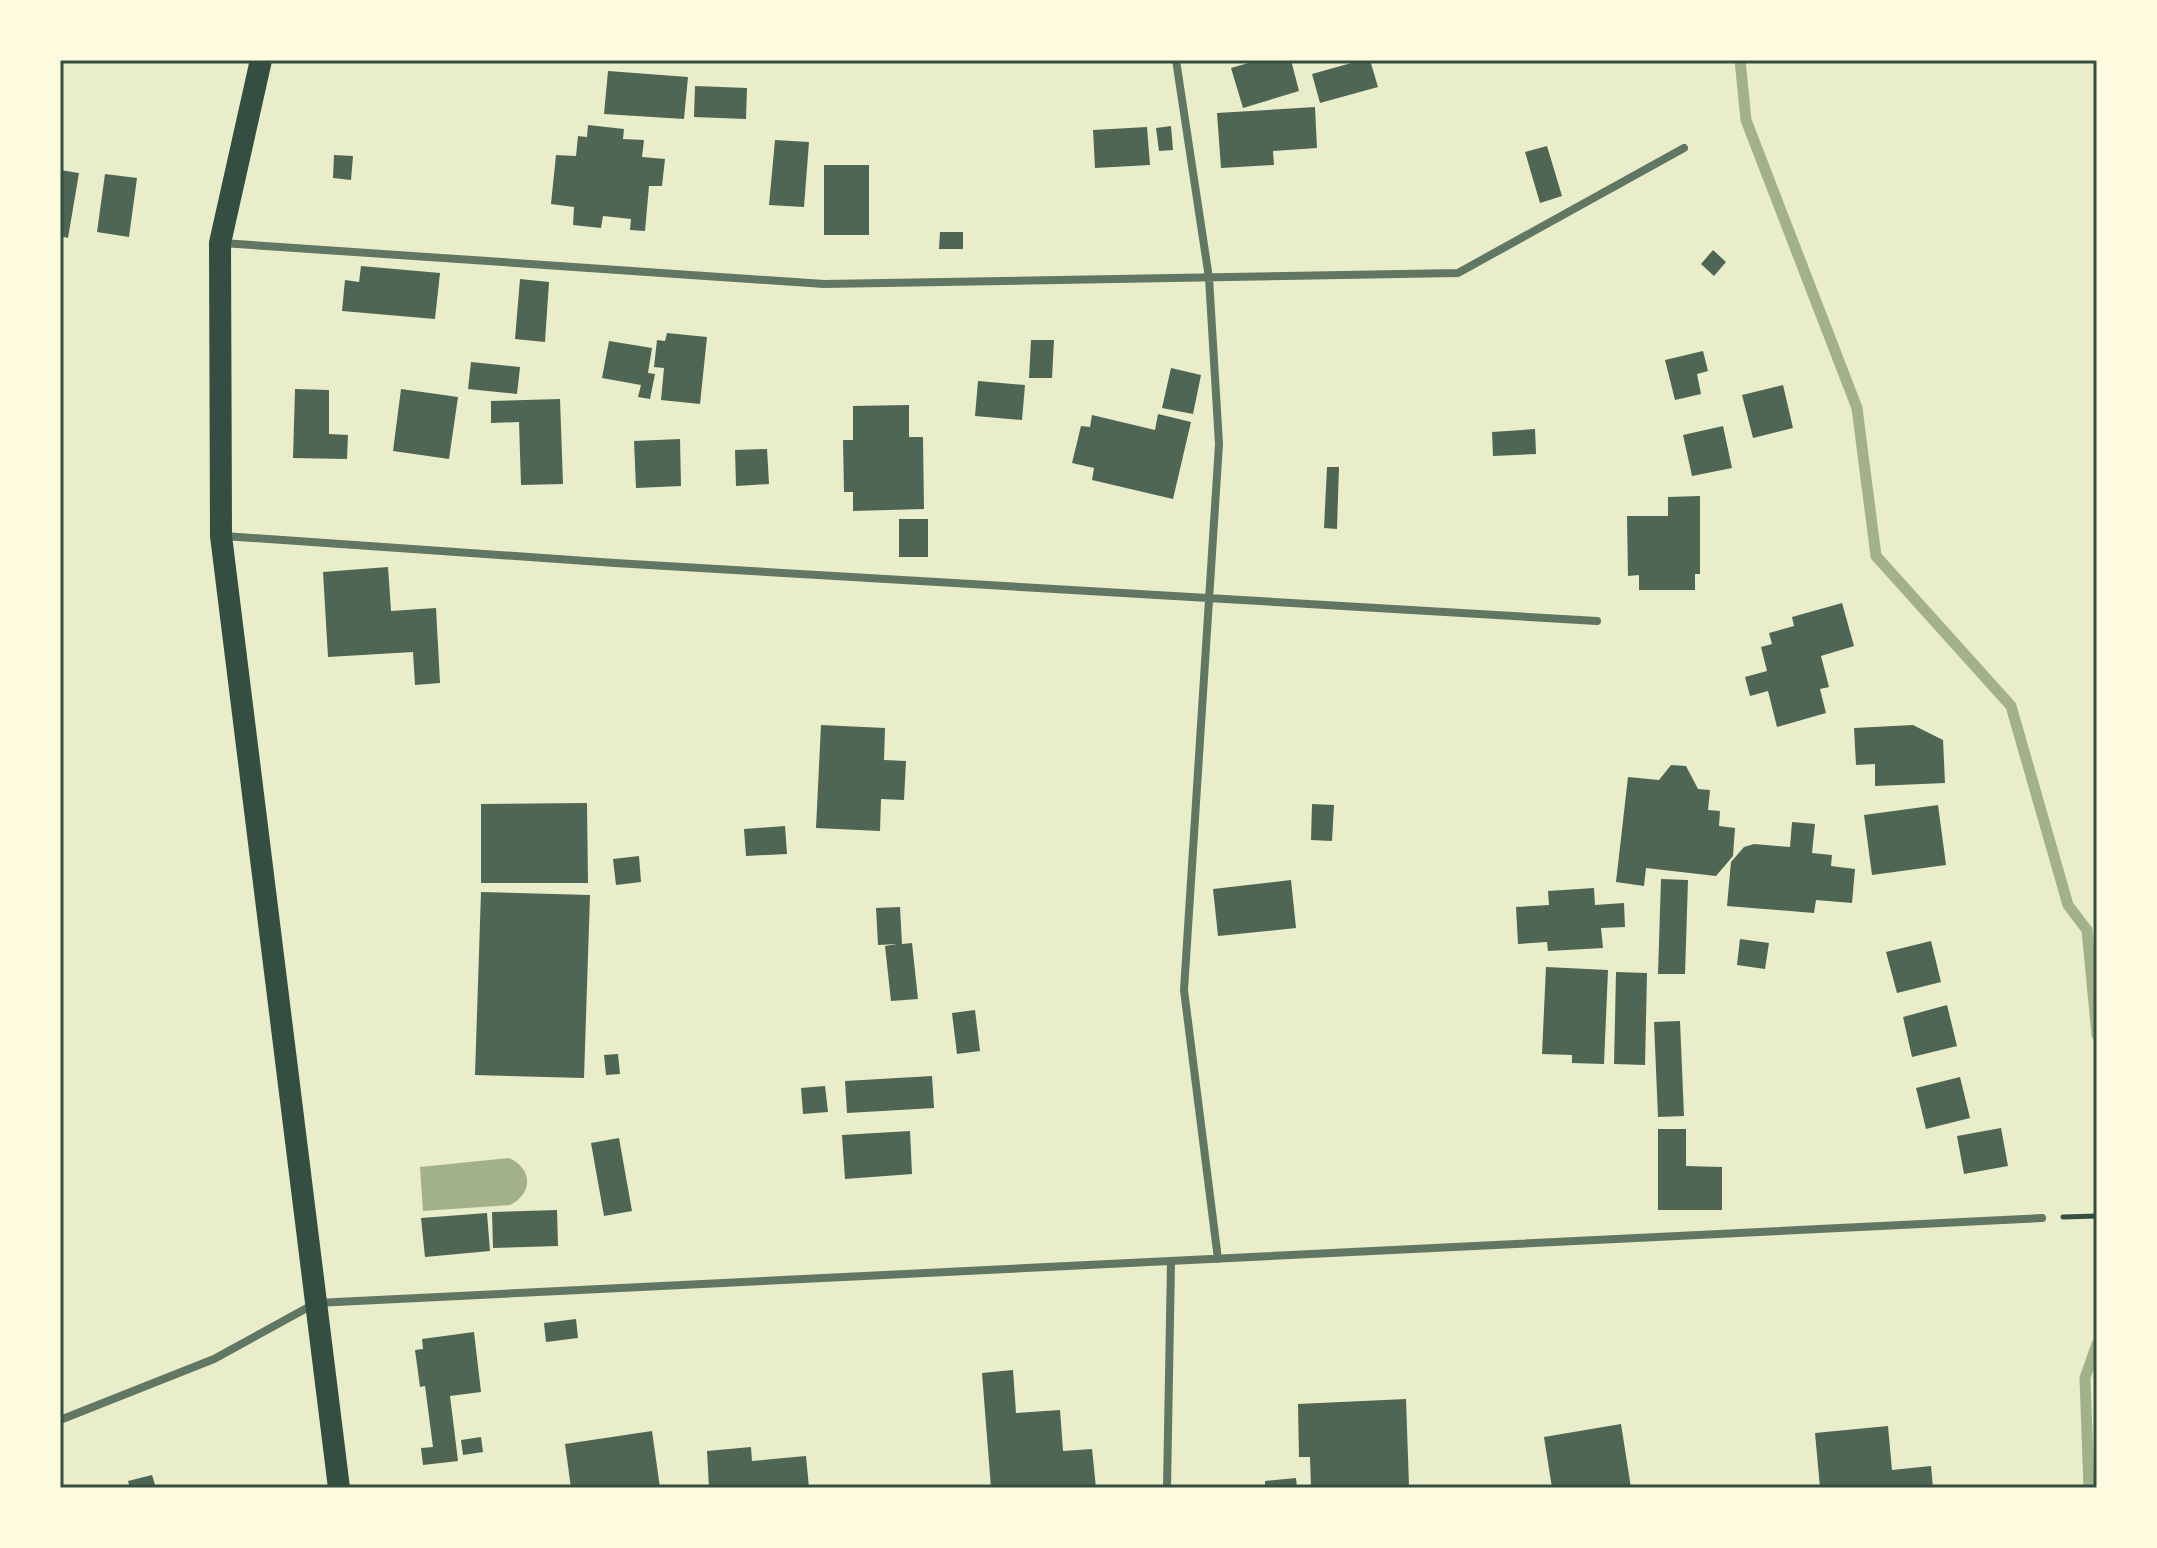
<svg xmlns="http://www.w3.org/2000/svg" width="2157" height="1548" font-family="Arial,sans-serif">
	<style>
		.water { fill: #a3b18a }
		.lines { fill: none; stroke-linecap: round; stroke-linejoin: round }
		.stream { stroke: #a3b18a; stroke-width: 11 }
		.building { fill: #4f6655 }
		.path { stroke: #344e41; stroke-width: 5 }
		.minor { stroke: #617663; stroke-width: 8 }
		.trunk { stroke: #344e41; stroke-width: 22 }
		.neatline { fill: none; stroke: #344e41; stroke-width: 3 }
	</style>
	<rect width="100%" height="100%" fill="#e9edc9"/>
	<path class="water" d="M509 1158C533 1169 533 1193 510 1205L423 1211 420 1167Z"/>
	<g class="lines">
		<path class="stream" d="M1740 60 1746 120 1857 408 1876 556 2011 706 2068 905 2087 930 2097 1035
			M2089 1488 2085 1378 2097 1344"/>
	</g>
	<path class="building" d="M1259 60H1291L1299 91 1243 108 1231 68Z
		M1362 60H1370L1378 87 1320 103 1312 74Z
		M608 71 688 77 684 119 604 114Z
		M695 86 747 88 746 119 694 117Z
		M1315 107 1317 148 1273 151 1274 165 1221 168 1217 113Z
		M588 125 624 129 623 139 644 140 642 157 665 159 662 186H649L645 231 630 230 631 219 603 216 601 228 573 225 574 207 551 204 556 155 576 156 578 136 587 137Z
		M1171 126 1173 150 1159 151 1156 128Z
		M1147 127 1150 165 1095 168 1093 130Z
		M775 140 809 142 804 207 769 205Z
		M1547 146 1562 196 1540 203 1525 152Z
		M334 155 353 156 351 180 333 178Z
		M824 165H869V235H824Z
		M60 170 79 173 68 238 60 236Z
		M105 174 137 178 129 237 97 232Z
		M940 232H963V249H939Z
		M1713 250 1726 262 1714 276 1701 264Z
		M361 266 440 273 435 319 342 311 345 280 359 282Z
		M520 279 549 282 545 342 515 339Z
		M667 333 707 337 700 404 661 400 664 368 654 367 657 340 665 341Z
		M1031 340H1054L1052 378H1029Z
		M609 341 652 348 648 373 655 374 650 399 638 397 641 385 602 378Z
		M1703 351 1708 371 1697 374 1701 394 1675 400 1665 360Z
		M471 362 520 367 517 394 468 389Z
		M1171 368 1201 375 1193 414 1162 408Z
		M978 381 1025 385 1022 420 975 416Z
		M1783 385 1793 428 1753 438 1742 395Z
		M295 389 329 390V434L348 435 347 459 293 458Z
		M401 389 458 397 449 459 393 451Z
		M560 399 563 484 521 485 519 422 491 423V401Z
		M909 405V437H923L924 509 853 511V492H844L843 440H853V406Z
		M1158 414 1191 422 1173 499 1092 480 1094 468 1072 463 1081 426 1090 427 1092 415 1155 430Z
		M1723 426 1732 468 1692 476 1683 435Z
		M1535 429 1536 454 1493 456 1492 432Z
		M680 439 681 486 636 488 634 441Z
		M767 449 769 484 736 486 735 450Z
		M1327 467H1339L1337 529 1324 528Z
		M1700 496V574H1695V590H1639V575L1628 576 1627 516H1668V497Z
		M899 519H928V557H899Z
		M388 567 391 611 436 608 440 683 415 685 413 652 328 657 323 572Z
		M1842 603 1854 646 1821 656 1829 687 1820 689 1826 713 1777 727 1768 691 1750 696 1745 677 1767 671 1761 647 1772 644 1769 633 1794 626 1792 617Z
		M821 725 885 728 884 760 906 761 904 800 881 799 880 831 816 828Z
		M1913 725 1943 740 1945 783 1875 786V764L1856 765 1854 728Z
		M1671 765 1686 766 1698 789 1710 790 1708 810 1720 811 1719 826 1735 828 1733 856 1716 876 1646 868 1644 886 1616 882 1628 777 1659 780Z
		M587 803 588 883H481V804Z
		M1312 804 1334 805 1332 841 1311 840Z
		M1938 805 1946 865 1872 875 1864 815Z
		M1792 822 1815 824 1812 853 1832 855 1831 866 1855 869 1852 903 1816 900 1814 913 1727 906 1731 862 1744 847 1754 844 1790 847Z
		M785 826 787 854 746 856 744 829Z
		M639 856 641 882 616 885 613 859Z
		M1661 879 1688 880 1685 974H1658Z
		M1291 880 1296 928 1218 936 1213 889Z
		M1594 888 1595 905 1624 903 1625 927 1601 928 1603 948 1548 951 1547 942 1518 944 1516 907 1549 905 1548 891Z
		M481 892 590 895 584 1078 475 1075Z
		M900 907 902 944 912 943 918 999 891 1001 885 946 897 944 878 945 876 908Z
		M1740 939 1769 943 1765 969 1737 965Z
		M1931 941 1941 982 1897 993 1886 952Z
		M1546 967 1608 970 1604 1064 1572 1063V1055L1542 1054Z
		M1616 972 1647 973 1645 1065 1614 1064Z
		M1947 1005 1957 1046 1912 1057 1903 1017Z
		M975 1010 980 1051 957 1054 952 1013Z
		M1680 1021 1684 1116 1658 1117 1654 1022Z
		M618 1054 620 1074 606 1075 604 1055Z
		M932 1076 934 1108 847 1113 845 1081Z
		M1960 1077 1970 1118 1926 1129 1916 1088Z
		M825 1086 828 1112 803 1114 801 1088Z
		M2001 1128 2008 1166 1964 1174 1957 1136Z
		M1658 1129H1686V1166L1722 1167V1210H1658Z
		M910 1131 912 1174 845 1179 842 1135Z
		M619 1138 632 1211 604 1216 591 1143Z
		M557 1210 558 1246 493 1248 492 1212Z
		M487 1213 490 1251 425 1257 421 1218Z
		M576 1319 578 1338 546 1342 544 1323Z
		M474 1332 481 1392 450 1396 458 1461 423 1465 421 1448 433 1447 425 1386 420 1387 415 1350 423 1349 422 1339Z
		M1013 1370 1016 1413 1060 1410 1063 1451 1092 1449 1096 1488H991L982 1373Z
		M1406 1399 1409 1486 1311 1488 1310 1457H1299L1298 1404Z
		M1621 1424 1631 1488H1552L1544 1437Z
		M1888 1426 1892 1470 1931 1466 1933 1488H1820L1815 1433Z
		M652 1431 660 1488H571L565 1444Z
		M481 1437 483 1452 463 1455 461 1440Z
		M751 1447 752 1461 806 1456 809 1488H709L707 1451Z
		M152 1475 156 1488H130L128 1481Z
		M1296 1478 1297 1488H1265V1481Z"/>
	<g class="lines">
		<path class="path" d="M2063 1217 2097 1216"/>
		<path class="minor" d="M1176 60 1209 278 1219 444 1184 990 1218 1259
			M222 243 824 284 1458 273 1684 148
			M224 536 615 563 1597 621
			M60 1420 214 1359 316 1303 2042 1218
			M1167 1488 1171 1262"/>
		<path class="trunk" d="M261 60 220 243 221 536 339 1488"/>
	</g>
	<rect width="2157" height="1548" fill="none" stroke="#fefae0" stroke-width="124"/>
	<rect x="62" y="62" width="2033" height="1424" class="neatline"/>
</svg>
